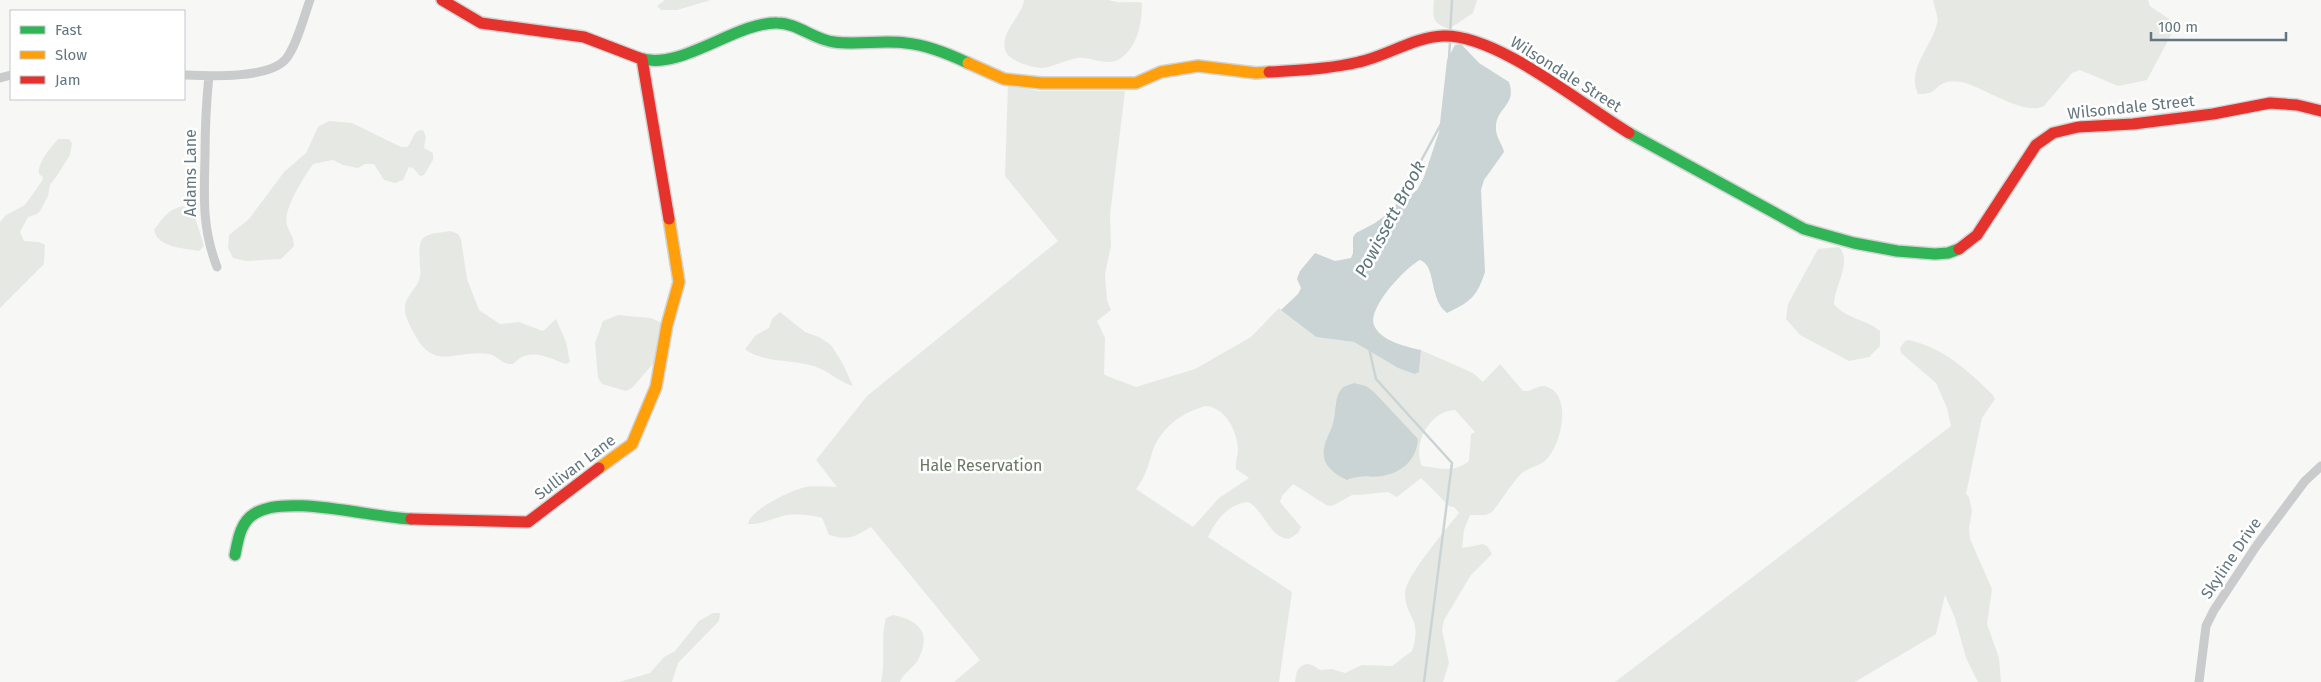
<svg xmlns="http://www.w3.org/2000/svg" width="2321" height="682" font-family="'Fira Sans',sans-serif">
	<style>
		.green { fill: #e6e9e3; fill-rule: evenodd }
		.water { fill: #cad4d5 }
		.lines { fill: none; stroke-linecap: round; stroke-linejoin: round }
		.stream { stroke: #cad4d5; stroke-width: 2.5 }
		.fast-casing { stroke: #d2d4d4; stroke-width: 14 }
		.slow-casing { stroke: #d2d4d4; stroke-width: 14 }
		.jam-casing { stroke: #d2d4d4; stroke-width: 14 }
		.street { stroke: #c9cbcc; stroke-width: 9 }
		.fast { stroke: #30b455; stroke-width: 11 }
		.slow { stroke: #ff9f0a; stroke-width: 11 }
		.jam { stroke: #e5322d; stroke-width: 11 }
		.labels { text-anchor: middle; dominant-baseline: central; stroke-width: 5; stroke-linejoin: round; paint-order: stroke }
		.street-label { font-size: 16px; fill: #63767f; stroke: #fff }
		.park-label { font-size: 16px; fill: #687862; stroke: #fff }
		.water-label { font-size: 18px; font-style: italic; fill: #5e767a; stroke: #fff }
	</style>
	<rect width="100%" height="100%" fill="#f7f7f6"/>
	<path class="green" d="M665 0H711L677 10H661L657 6Z
		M1024 0H1109C1123 5 1131 0 1142 3 1142 22 1138 46 1121 58 1107 68 1092 56 1077 58 1065 60 1052 68 1040 68 1030 67 1010 61 1006 52 998 33 1022 17 1024 0Z
		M1434 0H1477L1473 13 1449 29C1431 22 1433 18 1434 0Z
		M1933 0H2148L2150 6 2172 21V33L2147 80 2118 86 2080 70 2072 73 2044 106C2026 116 1987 90 1968 84 1960 81 1950 80 1942 84 1937 86 1934 92 1929 93 1926 94 1921 94 1918 94 1906 69 1932 47 1937 23 1939 17 1934 7 1933 0Z
		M1008 84 1038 91H1125L1110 215 1111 246 1105 274 1107 300 1111 310 1097 321 1105 338 1104 374 1107 376 1136 387 1195 369 1251 337 1279 308 1316 337 1354 342 1398 368 1419 372 1421 350 1473 373 1483 382 1500 364 1523 391C1531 392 1538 385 1545 386 1574 394 1561 445 1546 460 1539 467 1527 467 1520 475 1509 487 1502 500 1492 512L1486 515H1470L1464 530 1462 548 1483 544 1488 547 1492 554 1471 575 1444 620 1442 630 1449 663 1443 682H1295L1297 671C1305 661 1310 663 1320 670L1332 669 1345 673 1362 665 1392 666 1412 651C1423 617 1405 619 1405 593 1405 577 1447 528 1459 513L1454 507 1449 506 1421 478 1397 497 1388 492 1358 495H1352L1334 505 1328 506 1293 484 1282 496 1280 502 1301 527 1298 533 1289 539C1269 538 1265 511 1248 502 1228 504 1216 520 1208 537L1292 592 1279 682H954L980 660 871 527C853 537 850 541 829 535L822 518C812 515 793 513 783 516 771 519 761 525 748 524 750 510 788 492 802 488 812 485 826 487 837 487L816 460 867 396 1058 241 1005 176ZM1374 392 1397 420 1413 433 1368 477 1355 475 1326 440 1333 425 1336 401ZM1206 406C1226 408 1237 431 1238 449 1238 456 1235 462 1236 469L1249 478 1219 498 1193 527 1136 489C1145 478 1148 466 1152 453 1160 428 1182 412 1206 406ZM1455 410 1475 432 1471 434 1469 461C1455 473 1438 468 1422 466 1412 443 1430 411 1455 410Z
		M329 121 352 123 401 147H407C414 141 412 130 423 130L426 137 424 148 433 153V160L424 175 420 176 413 168 409 167 403 180 395 183 384 180 374 164H365L358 168 343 165 333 160 313 164C305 176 282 210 287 225 289 233 294 236 294 246L281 259 246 261 233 258 228 248 229 235 249 219 284 172 306 153 318 127Z
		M58 139H69L72 143 70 155 58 174 50 185 48 196 40 211 37 214 28 217 20 232 24 241 39 242 45 245 44 264 0 308V222L6 215 25 205 42 181 43 177 39 174C37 162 51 148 58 139Z
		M183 206 194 214 204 246 199 251C184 248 158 248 154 230 163 218 168 209 183 206Z
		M451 231 458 234 461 239 467 279 479 310 500 324 519 322 543 331 556 319 566 342 570 362 566 364C552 360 538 350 522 357 517 359 515 365 509 364 501 363 496 355 489 354 456 349 435 372 415 335 411 328 406 319 405 311 403 297 418 289 420 276 421 273 420 268 420 265 418 234 421 235 451 231Z
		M1839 247C1853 261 1834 287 1834 304 1846 319 1866 319 1880 331V346L1869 357 1849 361 1800 335 1786 319 1788 304 1818 249Z
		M780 312 805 332 819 337 831 345 843 364 853 386C841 383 832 374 821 369 798 358 765 365 745 349L756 335 769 328 772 319Z
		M618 315 651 318 662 323 657 359 633 387 626 391 602 384 598 378 595 343 603 321Z
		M1909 340C1944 348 1967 370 1992 394L1995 399 1982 418 1966 494 1969 497 1972 511 1969 528 1970 539 1992 589 1987 624 1999 658 2001 682H1978L1966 658 1955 618 1945 595 1936 634 1855 682H1615L1951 426 1947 408 1936 383 1901 353 1900 348 1905 341Z
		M713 613H720L719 621 678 663 672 682H619L650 673 664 657 675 651 699 621Z
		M893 615C917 620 932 631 919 658 915 667 904 672 900 682H881C886 660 880 639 886 618Z"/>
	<path class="water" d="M1461 44 1479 63 1509 82C1517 105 1497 107 1496 126 1495 137 1502 143 1504 152L1484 180 1481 190 1485 272C1477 297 1470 302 1447 313 1428 298 1437 266 1420 260 1406 267 1367 308 1374 325 1380 341 1407 347 1421 350L1419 372 1415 374 1398 368 1354 342 1316 337 1281 310 1298 294 1301 288 1297 279 1300 271 1315 253 1335 261 1351 258 1353 253V237L1356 233 1375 223 1402 203 1417 190 1424 177 1439 132 1447 60 1455 45Z
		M1354 383 1366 386 1374 392 1418 439C1417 459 1402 473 1382 476 1369 478 1359 474 1347 480 1328 471 1318 460 1327 438 1329 433 1332 428 1333 423 1336 411 1334 396 1343 387Z"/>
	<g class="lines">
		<path class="stream" d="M1450 34 1452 0
			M1449 58 1450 42
			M1395 209 1441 124
			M1369 348 1376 379 1452 463 1424 682"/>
		<defs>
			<path id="fast" d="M639 58C680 72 735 22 777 23 798 23 814 40 834 42 858 45 882 40 906 43 926 45 949 54 968 63
				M1629 133 1804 229 1854 243 1897 251 1935 254 1948 253 1959 249
				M235 555C238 540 240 523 254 514 284 493 373 518 411 519"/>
			<path id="slow" d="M968 63 1004 79 1041 83H1136L1161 72 1198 66 1256 73 1269 72
				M599 468 632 444 656 387 667 325 679 282 669 219"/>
			<path id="jam" d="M442 0 481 23 584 37 639 58
				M642 59 669 219
				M1269 72C1299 70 1330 69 1359 62 1387 56 1414 37 1443 36 1497 34 1582 105 1629 133
				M1959 249 1977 235 2036 145 2053 133 2078 127 2133 124 2213 114 2270 103 2297 105 2321 111
				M411 519 528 522 599 468"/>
		</defs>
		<use href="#fast" class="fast-casing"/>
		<use href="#slow" class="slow-casing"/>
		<use href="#jam" class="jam-casing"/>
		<path class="street" d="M184 75C208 76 267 79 285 60 296 48 304 16 310 0
			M209 76C206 104 205 130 205 157 204 199 202 228 217 267
			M0 78 11 75
			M2199 682 2206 626 2214 610 2257 545 2305 481 2321 466"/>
		<use href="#fast" class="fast"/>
		<use href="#slow" class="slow"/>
		<use href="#jam" class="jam"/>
	</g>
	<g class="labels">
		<g class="street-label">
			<text transform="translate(1566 74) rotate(32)">Wilsondale Street</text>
			<text transform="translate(2131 107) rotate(-6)">Wilsondale Street</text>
			<text transform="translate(190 173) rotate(-90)">Adams Lane</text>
			<text transform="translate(575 467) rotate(-37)">Sullivan Lane</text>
			<text transform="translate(2231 558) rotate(-56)">Skyline Drive</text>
		</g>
		<g class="park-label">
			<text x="981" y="465">Hale Reservation</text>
		</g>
		<g class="water-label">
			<text transform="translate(1390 219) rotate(-62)">Powissett Brook</text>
		</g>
	</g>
	<rect x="10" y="10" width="175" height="90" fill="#ffffff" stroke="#c1c8cc"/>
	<rect x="20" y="26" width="25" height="8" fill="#30b455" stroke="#c1c8cc"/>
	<text x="55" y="35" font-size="15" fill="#63767f">Fast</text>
	<rect x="20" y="51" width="25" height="8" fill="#ff9f0a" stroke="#c1c8cc"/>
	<text x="55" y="60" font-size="15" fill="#63767f">Slow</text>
	<rect x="20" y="76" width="25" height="8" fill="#e5322d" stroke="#c1c8cc"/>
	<text x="55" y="85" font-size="15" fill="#63767f">Jam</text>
	<path d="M2151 32v8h135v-8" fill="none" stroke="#63767f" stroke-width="2.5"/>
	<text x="2158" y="32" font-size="15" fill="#63767f" stroke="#ffffff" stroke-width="4" paint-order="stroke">100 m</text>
</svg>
